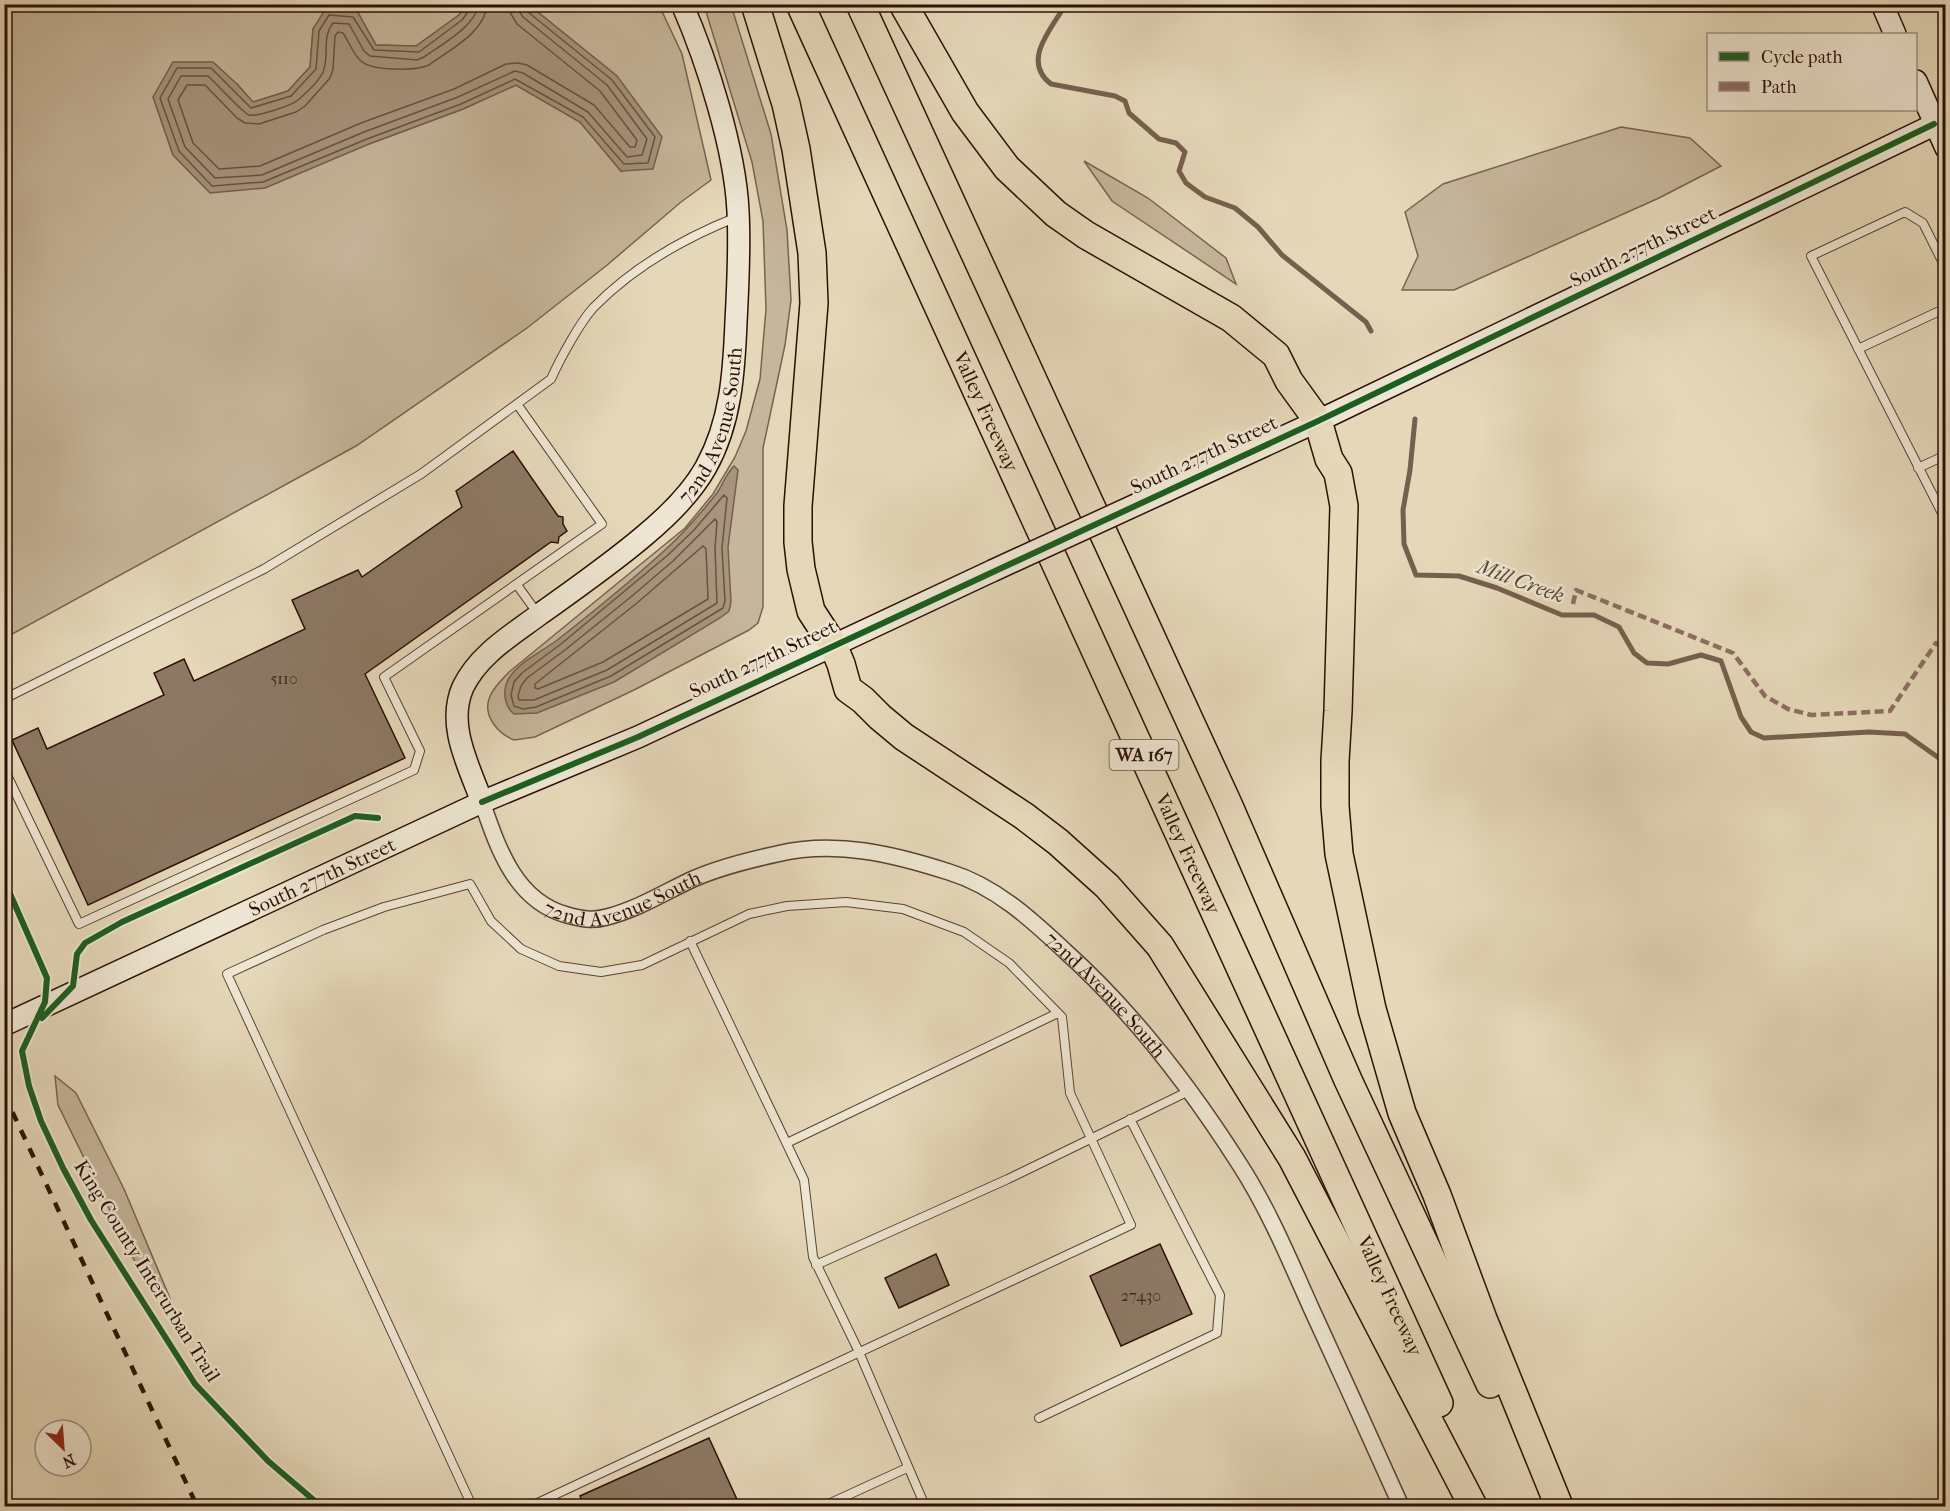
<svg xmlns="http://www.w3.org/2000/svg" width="1950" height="1511" font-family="'IM FELL French Canon',serif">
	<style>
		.green { fill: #c6b69b; stroke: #796350; stroke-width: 1.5 }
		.water { fill: #a6947c; stroke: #755f4d; stroke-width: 1.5 }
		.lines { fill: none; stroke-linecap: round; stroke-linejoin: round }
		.shore { stroke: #695241; stroke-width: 1.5 }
		.stream { stroke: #755f4d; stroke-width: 5 }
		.building { fill: #8c7863; stroke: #2c1006; stroke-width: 1.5 }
		.lane-casing { stroke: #5a4233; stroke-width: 10 }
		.street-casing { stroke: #5a4233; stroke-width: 18 }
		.secondary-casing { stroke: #2c1006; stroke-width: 24 }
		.highway-casing { stroke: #2c1006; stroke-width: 30 }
		.lane { stroke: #eee6d2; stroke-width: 8 }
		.street { stroke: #eee6d2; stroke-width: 15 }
		.secondary { stroke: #eee6d2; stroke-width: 21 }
		.highway { stroke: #e5d8b9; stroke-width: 27 }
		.rail { stroke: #2c1006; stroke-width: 4.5; stroke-dasharray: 10 10; stroke-linecap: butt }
		.secondary-bridge-casing { stroke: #2c1006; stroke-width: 24; stroke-linecap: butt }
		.secondary-bridge { stroke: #eee6d2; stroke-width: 21 }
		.quiet { stroke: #8d6e63; stroke-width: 4.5; stroke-dasharray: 9 4.5; stroke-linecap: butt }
		.cycleway-casing { stroke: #eee6d2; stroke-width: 10 }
		.cycleway { stroke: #1b5e20; stroke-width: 6 }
		.labels { text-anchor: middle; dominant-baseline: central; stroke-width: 5; stroke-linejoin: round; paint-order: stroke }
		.number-label { font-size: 16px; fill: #442a1d }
		.shield { fill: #eee6d2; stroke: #665043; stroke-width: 1.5 }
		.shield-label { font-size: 18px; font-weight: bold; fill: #2c1006 }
		.street-label { font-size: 20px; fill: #2c1006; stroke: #eee6d2 }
		.water-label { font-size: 21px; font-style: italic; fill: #5d4535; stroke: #eee6d2 }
	</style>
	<rect width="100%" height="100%" fill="#e5d8b9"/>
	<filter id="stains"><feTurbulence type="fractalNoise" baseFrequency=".00333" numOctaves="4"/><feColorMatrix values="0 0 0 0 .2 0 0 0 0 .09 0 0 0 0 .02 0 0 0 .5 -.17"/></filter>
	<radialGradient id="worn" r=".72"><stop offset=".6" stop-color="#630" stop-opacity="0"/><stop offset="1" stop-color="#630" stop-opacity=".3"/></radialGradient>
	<path class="green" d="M5 5H466L459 15 416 46 376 45 357 11 313 29 310 67 288 91 253 102 237 84 153 97 369 144 463 109 516 85 580 122 621 171 617 76 529 5H659L682 54 711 180 681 202 606 266 527 328 356 446 5 638Z
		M704 5H731L771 134 787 230 791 300 785 345 763 448V607L758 623 749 630 636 689 535 737 514 740C499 734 483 717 489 699 492 688 502 680 509 672L685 528 713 494 735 457 746 431 760 379 766 309 763 221 752 162Z
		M1621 127 1690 138 1721 166 1659 198 1454 290H1402L1418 256 1405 212 1443 184Z
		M1084 161 1148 198 1226 258 1236 284 1112 201Z
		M55 1076 76 1093 124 1189 172 1303 146 1284 58 1105Z"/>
	<path class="water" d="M466 5H529L617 76 662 137 653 169 621 171 580 122 516 85 463 109 369 144 265 188 210 193 173 155 153 97 173 62H213L237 84 253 102 288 91 310 67 313 29 326 8 357 11 376 45 416 46 459 15Z
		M734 466 738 470 728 547 731 602 729 611 720 618 614 682 537 713 514 714C504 706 502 690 509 678 519 662 541 652 556 641 593 612 630 582 665 550 684 533 701 513 717 493 723 484 726 474 734 466Z"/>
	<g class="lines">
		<path class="shore" d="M470 4V9L462 20 419 52 374 50 353 17 329 15 319 31 316 69 291 96 251 108 211 68H177L160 98 179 151 212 186 263 182 367 139 461 104 515 79 583 117 624 164 648 163 655 137 612 80 528 12 526 4
			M478 4C477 26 440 45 424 57L417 60 370 56 364 51 349 24 333 23C321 39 330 55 323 72 319 81 305 94 298 100 291 106 256 117 249 115 243 113 216 83 208 76H181L168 99 185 147 215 178 262 175 364 132 458 97 515 71 523 73 588 112 627 157 642 155 647 139 607 85 523 17 519 11 518 4
			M487 4C486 32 449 50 429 65 417 71 371 71 361 61 353 54 349 42 343 33L338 32 335 36 333 69 330 78 305 106 296 112 259 124 245 123 237 118 205 85H187L178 100 193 143 219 169 260 166 361 123 454 89 506 64 518 63 527 65 594 105 630 147H635L637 140 600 91 517 24 511 14 509 4
			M724 495 727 498 722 548 725 601 723 608 611 676 536 707 523 709 514 706 511 695 514 682 522 673 561 644 668 555 694 530Z
			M715 519 717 522 715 548 717 603 607 670 534 700H519L518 696 521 686 527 678 565 650 632 596 673 561Z
			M703 546 706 549 708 599 603 662 538 689 535 688V684L637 603Z"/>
		<path class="stream" d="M1066 4C1051 29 1021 61 1051 84L1115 96 1125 101 1129 113 1159 139 1176 143 1185 152 1179 171 1186 183 1205 197 1235 208 1258 227 1282 255 1366 322 1371 331
			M1415 419 1410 470 1403 510 1404 544 1416 575 1459 576 1497 588 1562 615H1594L1619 627 1634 653 1647 663 1668 664 1701 655 1721 661 1741 717 1751 732 1764 738 1869 732 1905 734 1946 763"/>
	</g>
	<path class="building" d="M513 451 558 516 563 517V524L567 531 559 537 558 543 551 542 365 674 405 758 88 905 12 740 38 728 47 749 164 695 154 673 184 659 194 681 305 629 292 600 358 570 362 577 462 507 456 491Z
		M1160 1244 1192 1314 1121 1346 1090 1276Z
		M936 1254 949 1285 899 1308 885 1278Z
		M709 1438 740 1506H584L580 1496Z"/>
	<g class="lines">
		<defs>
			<path id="lane" d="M1946 269 1923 223 1905 212 1811 256 1946 521
				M1858 349 1946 308
				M1918 468 1946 455
				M517 585 538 614
				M4 699 264 569 421 474 551 379C560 359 579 324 593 308 633 267 684 238 737 217
				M4 769 79 924 414 770 420 751 384 677 602 524 517 404
				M690 941 804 1180 813 1257 859 1352 925 1506
				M787 1143 1058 1013
				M816 1265 1008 1179 1189 1091
				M1039 1418 1217 1333 1220 1295 1130 1119
				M472 1506 227 974 323 930 384 907 470 884 491 921 521 949 559 966 601 972 642 965 749 914 787 906 846 902 903 909 964 932 1009 963 1062 1017 1070 1093 1131 1225 531 1506
				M824 1506 907 1468"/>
			<g id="street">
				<path id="s1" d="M482 802C498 848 515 901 567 915 581 919 593 921 607 917 638 909 665 892 693 879 720 867 749 860 777 854 836 840 893 854 949 872 995 886 1031 919 1065 951 1133 1012 1191 1088 1240 1165 1269 1210 1290 1261 1312 1310 1342 1375 1372 1441 1401 1506"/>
			</g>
			<g id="secondary">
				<path d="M1882 4 1895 34"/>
				<path d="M1916 81 1946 148"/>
				<path d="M1166 491 1318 421 1946 119"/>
				<path id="s2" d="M482 802C469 766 446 725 463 687 479 654 512 635 540 614 575 589 611 564 644 536 668 516 691 494 706 467 731 422 734 372 736 322 738 285 740 248 738 211 735 149 707 61 682 4"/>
				<path id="s3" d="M4 1025 482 802 638 737 992 571"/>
			</g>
			<g id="highway">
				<path d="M755 4 786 104 796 149 812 253 814 303 798 506V542L801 569 811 611 833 645 841 664 848 689 863 700 880 717 904 737 1024 816 1058 842 1107 886 1160 946 1292 1158 1473 1506"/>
				<path id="s4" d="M800 4 1439 1403"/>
				<path d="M860 4 1228 804 1348 1080 1490 1384"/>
				<path d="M903 4 965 112 1007 168 1056 214 1086 235 1231 318 1276 355 1289 381 1318 421 1329 459 1338 473 1344 506 1338 711 1335 761V806L1339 854 1372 1009 1402 1113 1437 1195 1483 1319 1559 1506"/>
			</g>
		</defs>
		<use href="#lane" class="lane-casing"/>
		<use href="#street" class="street-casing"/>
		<use href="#secondary" class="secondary-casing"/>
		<use href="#highway" class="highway-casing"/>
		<use href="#lane" class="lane"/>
		<use href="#street" class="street"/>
		<use href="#secondary" class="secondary"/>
		<use href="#highway" class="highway"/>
		<path class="rail" d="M4 1094 197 1506"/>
		<defs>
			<path id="secondary-bridge" d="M992 571 1166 491"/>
		</defs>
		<use href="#secondary-bridge" class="secondary-bridge-casing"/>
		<use href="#secondary-bridge" class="secondary-bridge"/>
		<path class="quiet" d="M1573 604 1576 590 1733 653 1765 696 1788 709 1811 715 1890 711 1936 643 1946 647"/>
		<defs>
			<path id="cycleway" d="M482 802 638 737 1318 421 1934 124
				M4 880 47 978 45 1002 22 1051 29 1086 41 1121 63 1168 91 1220 195 1384 268 1461 316 1502 318 1506
				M42 1018 73 986 77 954 85 943 122 922 355 816 378 818"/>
		</defs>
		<use href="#cycleway" class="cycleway-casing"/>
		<use href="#cycleway" class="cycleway"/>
	</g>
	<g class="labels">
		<g class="number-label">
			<text x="284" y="678">5110</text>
			<text x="1141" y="1295">27430</text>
		</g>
		<rect class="shield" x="1109.5" y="740" width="69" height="30" rx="4.5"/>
		<g class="shield-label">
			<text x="1144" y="755">WA 167</text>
		</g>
		<g class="street-label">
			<text transform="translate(1643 247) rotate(-26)">South 277th Street</text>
			<text stroke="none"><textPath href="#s4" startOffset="448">Valley Freeway</textPath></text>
			<text stroke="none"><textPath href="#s2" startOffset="492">72nd Avenue South</textPath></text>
			<text transform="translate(1204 455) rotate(-25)">South 277th Street</text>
			<text transform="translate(763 659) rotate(-25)">South 277th Street</text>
			<text stroke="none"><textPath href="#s4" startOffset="934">Valley Freeway</textPath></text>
			<text stroke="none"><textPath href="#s3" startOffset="351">South 277th Street</textPath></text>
			<text stroke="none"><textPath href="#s1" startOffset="207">72nd Avenue South</textPath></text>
			<text stroke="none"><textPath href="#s1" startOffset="747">72nd Avenue South</textPath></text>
			<text transform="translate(147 1271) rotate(58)">King County Interurban Trail</text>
			<text stroke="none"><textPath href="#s4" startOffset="1420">Valley Freeway</textPath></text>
		</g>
		<g class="water-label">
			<text transform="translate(1521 581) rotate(20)">Mill Creek</text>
		</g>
	</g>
	<rect width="1950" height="1511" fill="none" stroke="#e5d8b9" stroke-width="24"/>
	<rect x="6" y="6" width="1938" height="1499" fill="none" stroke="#2c1006" stroke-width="3"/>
	<rect x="12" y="12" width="1926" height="1487" fill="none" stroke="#2c1006" stroke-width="1.5"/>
	<rect x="1707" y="33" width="210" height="78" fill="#eee6d2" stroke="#a09080" stroke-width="1.5"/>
	<rect x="1719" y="52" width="30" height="9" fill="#1b5e20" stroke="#a09080" stroke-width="1.5"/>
	<text x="1761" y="63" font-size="18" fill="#2c1006">Cycle path</text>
	<rect x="1719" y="82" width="30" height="9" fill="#8d6e63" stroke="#a09080" stroke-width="1.5"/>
	<text x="1761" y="93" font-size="18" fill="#2c1006">Path</text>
	<g transform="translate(63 1448) rotate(155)"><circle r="28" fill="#eee6d2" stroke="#a09080" stroke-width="1.5"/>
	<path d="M0-4.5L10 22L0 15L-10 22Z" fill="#8f2418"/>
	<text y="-9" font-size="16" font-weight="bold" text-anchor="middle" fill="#2c1006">N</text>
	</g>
	<rect width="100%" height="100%" filter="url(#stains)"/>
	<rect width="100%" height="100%" fill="url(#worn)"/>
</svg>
